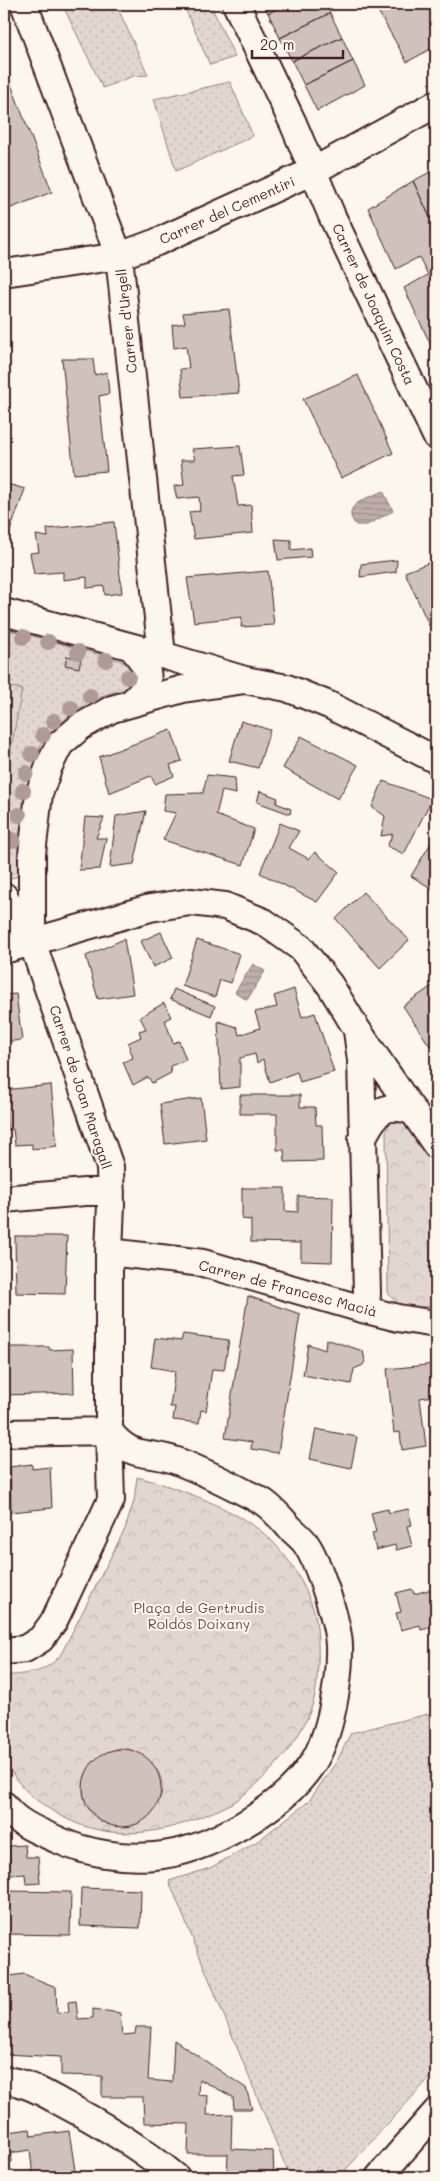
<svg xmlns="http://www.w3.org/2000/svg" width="440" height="2181" font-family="Mali,sans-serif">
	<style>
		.grass { fill: url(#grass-dots); stroke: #967b7e }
		.park { fill: url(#park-crowns); stroke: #967b7e; fill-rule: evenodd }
		.water { fill: url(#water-rules); stroke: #907477 }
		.building { fill: #cfc2bc; stroke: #4a1f2b }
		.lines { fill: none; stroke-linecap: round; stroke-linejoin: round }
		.minor-casing { stroke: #4a1f2b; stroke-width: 30 }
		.minor { stroke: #fbf7ec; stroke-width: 26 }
		.tree { fill: #af9a98 }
		.labels { text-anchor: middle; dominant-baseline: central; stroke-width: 4; stroke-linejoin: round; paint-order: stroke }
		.street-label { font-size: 14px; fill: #4a1f2b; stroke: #fbf7ec }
		.park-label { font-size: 14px; fill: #704d54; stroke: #fbf7ec }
	</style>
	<defs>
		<pattern id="grass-dots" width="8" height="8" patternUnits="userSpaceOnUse" patternTransform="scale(1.25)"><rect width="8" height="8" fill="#e2d7d0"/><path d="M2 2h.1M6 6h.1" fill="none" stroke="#c3b8b3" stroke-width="1.8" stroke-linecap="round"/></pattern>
		<pattern id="park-crowns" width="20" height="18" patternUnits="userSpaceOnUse" patternTransform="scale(1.25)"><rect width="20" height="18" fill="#e2d7d0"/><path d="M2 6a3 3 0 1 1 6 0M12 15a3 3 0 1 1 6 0" fill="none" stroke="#c3b8b3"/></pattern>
		<pattern id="water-rules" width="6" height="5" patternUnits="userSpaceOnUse" patternTransform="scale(1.25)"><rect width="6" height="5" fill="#bfadaa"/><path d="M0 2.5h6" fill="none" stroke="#9d8c8b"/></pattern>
	</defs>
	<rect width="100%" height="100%" fill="#fbf7ec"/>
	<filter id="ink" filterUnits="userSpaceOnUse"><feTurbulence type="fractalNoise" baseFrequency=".02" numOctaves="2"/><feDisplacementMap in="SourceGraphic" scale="10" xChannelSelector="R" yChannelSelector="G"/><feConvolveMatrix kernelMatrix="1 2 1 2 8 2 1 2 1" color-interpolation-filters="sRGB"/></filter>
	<g filter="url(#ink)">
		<path class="grass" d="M62 4H116L148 75 133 76 103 88Z
			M183 4H210L235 57 210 65Z
			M230 82 253 136 176 171 154 99Z
			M4 630 15 631 122 661 130 666 133 678 127 688 105 695 74 711 50 733 41 745 29 782 18 876 9 879 4 871Z
			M436 1712V2071L339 2177H290L169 1881 210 1868 258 1841 309 1801 337 1761 351 1733Z"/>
		<path class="park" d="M4 686 22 689 4 787Z
			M400 1118 406 1120 436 1166V1306C417 1307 398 1311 388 1292L386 1132 390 1122Z
			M137 1477C177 1487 240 1510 270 1539 289 1557 306 1586 314 1611 320 1633 319 1673 315 1695 306 1736 270 1776 237 1800 224 1809 207 1814 193 1820 152 1836 105 1839 65 1818 39 1804 13 1785 5 1756 2 1749 4 1740 4 1732 4 1713 4 1695 4 1676 28 1673 42 1675 60 1656L125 1529 134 1501ZM124 1748C149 1754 173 1777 157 1805 150 1816 141 1825 127 1826 73 1832 65 1754 124 1748Z"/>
		<path class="water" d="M383 491 393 511 367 525H356C339 505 368 498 383 491Z
			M253 964 265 971 247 1000 235 992Z"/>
		<path class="building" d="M264 4H288L268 13Z
			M288 4H325L330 13 280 38 268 13Z
			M374 4H436V46L407 62Z
			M330 13 342 37 292 61 280 38Z
			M342 37 353 61 304 85 292 61Z
			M353 61 365 85 317 111 304 85Z
			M4 66 52 192 6 210 4 204Z
			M436 169V230L413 181Z
			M413 181 436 230V356L404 288 428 275 419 257 396 269 368 208Z
			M229 309 239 393 183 397 180 369 189 368 186 346 174 348 172 325 185 323 183 313Z
			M62 359H93L95 375 107 372 109 394 99 396 107 471 74 474Z
			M358 375 393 453 341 478 303 399Z
			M240 446 244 475 233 476 238 506 251 505 253 533 194 539 189 512 200 511 199 497 177 499 174 486 184 485 181 460H195L192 449Z
			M4 483 25 489 4 548Z
			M114 522 122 593 105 595 104 586 87 588V577L63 580V572L34 574 30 553 39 552 36 535 48 537 47 529Z
			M275 539 291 540V550L310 548 311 557 278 560Z
			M397 560 396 572 360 577 361 564Z
			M436 560V641L405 572Z
			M268 571 274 625 241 627 242 617 194 622 187 578Z
			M67 656 81 659 79 668 65 665Z
			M241 721 270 730 258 768 229 761Z
			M171 730 182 761 170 765 174 776 155 784 151 776 109 793 99 757Z
			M301 736 358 765 338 799 283 768Z
			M207 775 235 778 236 794 222 791 216 815 254 829 243 865 163 840 176 813 163 811 165 794 203 793Z
			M383 781 432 799 404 854 387 846 393 834 381 836 385 816 372 807Z
			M260 791 278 798 276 803 291 809 290 814 257 802Z
			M146 811 134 864 110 867 116 816Z
			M85 817 104 818 96 838H106L100 869 79 870Z
			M280 823 299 831 289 848 309 859 315 852 339 872 317 902 260 873Z
			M431 843 436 846V860L434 866 436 867V891L411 876Z
			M363 892 409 940 380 968 336 919Z
			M161 932 173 958 153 967 141 941Z
			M124 939 133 994 98 999 86 956Z
			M197 940 240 954 231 983 220 980 215 997 182 986Z
			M435 984 436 986V1055L403 1006Z
			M174 989 215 1006 211 1016 170 999Z
			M294 989 302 1017 315 1013 334 1072 300 1082 297 1072 270 1082 263 1059 257 1063 255 1054 240 1058V1087L221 1089 218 1021 237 1027 239 1035 260 1028 255 1012 277 1007 274 996Z
			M16 994 22 1040 4 1042V995Z
			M164 1003 171 1017 165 1020 173 1043 179 1041 186 1060 170 1066 171 1073 152 1083 148 1077 133 1085 123 1062 133 1058 128 1043 141 1037 139 1031 146 1029 140 1017Z
			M51 1085 57 1146 32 1149V1144L15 1145 13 1129 7 1130 4 1090Z
			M240 1095H300V1107H315L316 1125H322L323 1161 285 1162 284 1150H277V1114H240Z
			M201 1098 206 1139 165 1144 160 1104Z
			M242 1188H285V1211L298 1212V1196L333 1197 332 1262 301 1261V1243L251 1242V1220L242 1219Z
			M15 1236H67L65 1294 16 1293Z
			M248 1296 300 1314 278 1453 251 1449 252 1442 225 1438Z
			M183 1334 229 1340 224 1370 212 1369 206 1411 201 1410 199 1423 173 1420 175 1407H170L175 1371 151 1367 155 1338 181 1341Z
			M326 1339 363 1351 365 1361 363 1365 354 1369 351 1384 303 1375 308 1344 325 1350Z
			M4 1347H49L50 1350 73 1349 74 1393 4 1395Z
			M436 1364V1418L433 1396 420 1398 426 1446 402 1450 400 1432 394 1433 387 1369Z
			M316 1429 357 1437 351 1468 310 1459Z
			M32 1464V1469L50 1467 52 1508 11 1512 10 1467Z
			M388 1509 389 1513 408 1509 412 1525 407 1526 412 1546 396 1550 395 1545 376 1550 372 1533 376 1532 371 1513Z
			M412 1589 414 1594 432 1589 436 1603V1605L432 1606 436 1626 421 1630 420 1625 401 1630 396 1613 401 1612 396 1593Z
			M83 1788a39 39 0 1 1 78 0a39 39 0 1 1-78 0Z
			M25 1845 26 1857H38L40 1883 26 1884 25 1874 10 1875 9 1846Z
			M81 1888 141 1890 140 1928 80 1926Z
			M4 1891 71 1892 70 1935 4 1934Z
			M24 1974 56 1987 57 2013 69 2012 68 2002 76 2001 78 2019 93 2018V2009L120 2013 122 2035 135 2034 136 2027H151L148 2080 172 2082 174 2040 246 2088 252 2109H234L233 2097 199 2079 198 2095 208 2096 207 2115 232 2114 231 2149 273 2151 274 2177H227L228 2154H188L189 2124 144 2123 143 2097H102V2076L61 2075V2057L4 2054V2003H11L10 1976Z
			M4 2122H8L9 2132 30 2129 31 2136 69 2131 76 2177H33L30 2150 11 2153 12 2162 4 2163Z"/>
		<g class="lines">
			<defs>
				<path id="minor" d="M24 4 119 256 162 655
					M236 4 293 123 332 216 436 436
					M4 273 119 256 157 242 313 171 436 104
					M4 612 162 655 245 680 287 688 329 705 436 760
					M131 703C154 683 152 670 132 648
					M4 896 32 942
					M4 950 150 908 191 902 225 906 264 922 301 948 330 985 356 1028 436 1145
					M357 1031 361 1060 367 1293 366 1310
					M362 1139C375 1114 383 1100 414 1112
					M4 1199 85 1192H111
					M109 1252 203 1263 366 1310 398 1318 436 1324
					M4 1433 109 1431C132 1461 148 1450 177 1461 200 1470 223 1481 244 1492 251 1496 260 1499 266 1504 274 1510 282 1519 289 1527 294 1532 302 1538 306 1544 319 1563 338 1623 339 1645 340 1678 331 1736 312 1764 282 1809 208 1852 154 1856 123 1859 86 1853 58 1840 38 1831 16 1823 4 1805
					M4 1651 25 1649 41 1639 54 1621 111 1500 109 1431V1252L111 1204 110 1167 32 942V854L39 794 49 766 60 744 80 727 112 709 183 689 245 680
					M4 2080C25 2082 42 2092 60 2102 102 2124 140 2147 176 2177
					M379 2177 436 2112"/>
			</defs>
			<use href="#minor" class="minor-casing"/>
			<use href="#minor" class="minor"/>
		</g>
		<g class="tree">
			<circle cx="23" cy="637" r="8"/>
			<circle cx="48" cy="642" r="8"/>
			<circle cx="78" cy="652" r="8"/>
			<circle cx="106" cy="660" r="8"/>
			<circle cx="128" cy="677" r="8"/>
			<circle cx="90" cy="696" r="8"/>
			<circle cx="71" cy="708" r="8"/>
			<circle cx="54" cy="721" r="8"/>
			<circle cx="43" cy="735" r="8"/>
			<circle cx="32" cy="754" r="8"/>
			<circle cx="26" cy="773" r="8"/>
			<circle cx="23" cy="791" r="8"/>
			<circle cx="19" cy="815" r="8"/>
			<circle cx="13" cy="840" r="8"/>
		</g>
	</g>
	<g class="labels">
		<g class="street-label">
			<text transform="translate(227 210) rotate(-24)">Carrer del Cementiri</text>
			<text transform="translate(374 304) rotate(65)">Carrer de Joaquim Costa</text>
			<text transform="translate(126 321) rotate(-96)">Carrer d'Urgell</text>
			<text transform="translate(81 1087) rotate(72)">Carrer de Joan Maragall</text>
			<text transform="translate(288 1288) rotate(15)">Carrer de Francesc Macià</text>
		</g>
		<g class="park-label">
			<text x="199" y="1607">Plaça de Gertrudis<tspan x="199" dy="16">Roldós Doixany</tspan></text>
		</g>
	</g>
	<rect width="440" height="2181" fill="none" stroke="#fbf7ec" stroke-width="20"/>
	<rect x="10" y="10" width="420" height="2161" fill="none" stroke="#4a1f2b" stroke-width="2" filter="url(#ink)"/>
	<path d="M252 50v8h91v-8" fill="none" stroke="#4a1f2b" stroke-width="2.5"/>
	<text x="260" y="50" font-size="15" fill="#4a1f2b" stroke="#fbf7ec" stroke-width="4" paint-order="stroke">20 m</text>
</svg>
